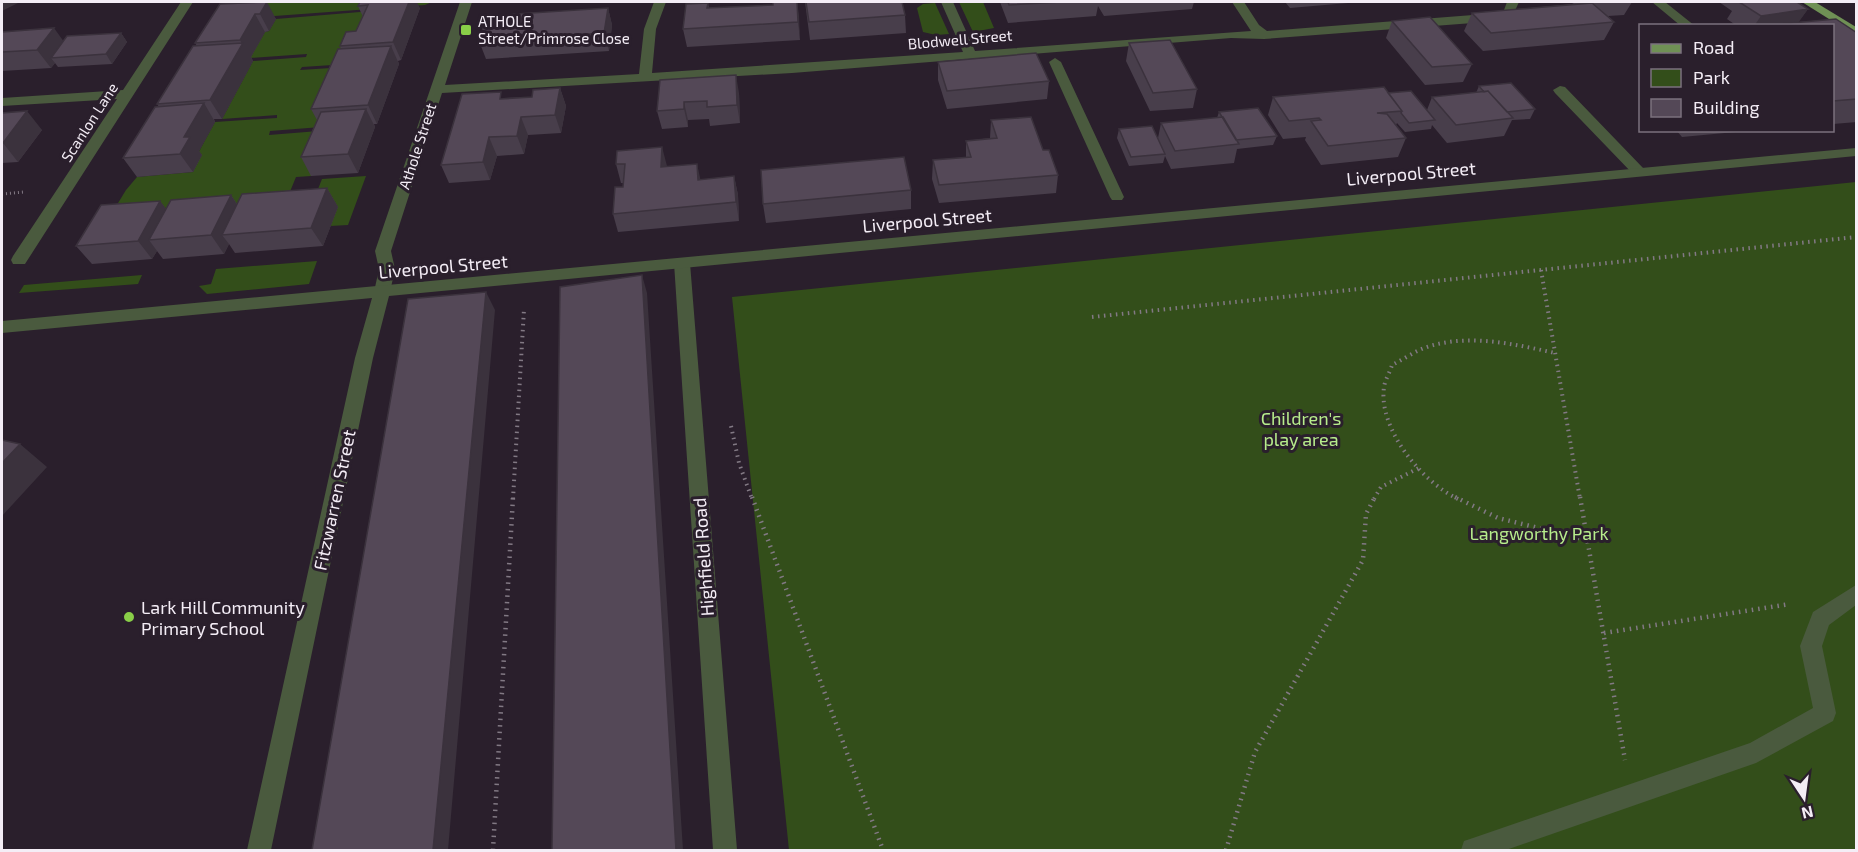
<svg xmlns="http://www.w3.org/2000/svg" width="1858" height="852" font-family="'Exo 2',sans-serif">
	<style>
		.green { fill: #334e1a }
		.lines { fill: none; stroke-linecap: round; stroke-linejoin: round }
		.path-far2 { stroke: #827984; stroke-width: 3; stroke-dasharray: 1 3; stroke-linecap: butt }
		.path-far1 { stroke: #827984; stroke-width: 4; stroke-dasharray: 1.5 4.5; stroke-linecap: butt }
		.path { stroke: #827984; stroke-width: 4.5; stroke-dasharray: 1.5 5; stroke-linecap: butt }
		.service { fill: #4a5a3e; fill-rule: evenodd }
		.pedestrian { fill: #4a5a3e; fill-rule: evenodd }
		.minor { fill: #4a5a3e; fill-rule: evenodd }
		.tertiary { fill: #4a5a3e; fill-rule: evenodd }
		.primary { fill: #6f9055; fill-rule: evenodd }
		.wall { fill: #483e4b }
		.shaded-wall { fill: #3b323d }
		.building { fill: #544857; stroke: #3b323d; stroke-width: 1.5 }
		.poi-dot { fill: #89ce48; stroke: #2a1f2c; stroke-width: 2 }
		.labels { text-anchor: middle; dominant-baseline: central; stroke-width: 6; stroke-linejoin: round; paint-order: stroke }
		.far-poi-label { font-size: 15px; fill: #f4edf6; stroke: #2a1f2c; text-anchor: start }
		.far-street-label { font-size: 15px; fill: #f4edf6; stroke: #2a1f2c }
		.street-label { font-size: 18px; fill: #f4edf6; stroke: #2a1f2c }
		.park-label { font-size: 18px; fill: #b7ed8c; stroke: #2a1f2c }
		.poi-label { font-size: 18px; fill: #f4edf6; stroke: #2a1f2c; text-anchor: start }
	</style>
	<rect width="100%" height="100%" fill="#2a1f2c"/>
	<path class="green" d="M236 2H432L425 5 232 19 228 15Z
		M959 2H983L994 28 973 32Z
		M935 3 949 34 936 35 923 32 917 8 923 4Z
		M372 11 348 64 302 67 300 70 347 67 321 127 270 131 269 135 331 130 311 176 296 177 282 211 93 244 126 190 137 177 193 172 197 155 215 122 277 118V115L222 119 253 61 306 57 307 54 250 58 265 32 269 31 276 19Z
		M366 176 348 225 330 226 337 207 310 209 322 179Z
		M1856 182V850H789L732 297Z
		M317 261 309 284 207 294 199 286 211 284 216 269Z
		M142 275 138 284 19 293 24 285Z"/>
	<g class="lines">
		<path class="path-far2" d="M2 194 24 192"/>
		<path class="path-far1" d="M1541 270 1580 499
			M1092 317 1856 237
			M731 426 739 463 752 499
			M513 499 524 309
			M1374 499 1381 487 1419 468
			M1458 499C1422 482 1378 429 1384 387 1385 380 1390 372 1392 365 1404 359 1416 350 1430 346 1471 334 1514 344 1555 353"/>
		<path class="path" d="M752 497 883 850
			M1455 497 1498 518 1587 540
			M1580 497 1625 760
			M1604 633 1790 604
			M493 850 513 497
			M1226 850 1255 752 1363 560 1366 514 1375 497"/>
		<path class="service" d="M1652 2H1665L1695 26H1681Z
			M1560 86 1565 87 1644 169V175H1634L1555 93 1553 90Z"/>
		<path class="pedestrian" d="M1055 58 1061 62 1124 197 1122 200H1112L1110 197 1049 62Z
			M1856 585V605L1829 625 1822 646 1836 713 1833 721 1756 763 1506 850H1461L1464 841 1473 838 1750 743 1813 708 1800 646 1813 612Z"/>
		<path class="minor" d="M181 2H193L25 264H13L11 260 13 256 117 99 2 106V98L123 90Z
			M460 2H472L445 85 639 74 644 29 654 2H666L656 29 652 73 963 52 941 2H953L975 51 1251 31 1232 2H1244L1259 25 1267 31 1486 14 1504 10 1507 2H1519L1513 15 1486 22 1264 39 1231 38 792 73 442 93 391 251 395 269 390 292 382 298 374 292 379 269 375 251Z
			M682 258 690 263 737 850H713L674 263Z"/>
		<path class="tertiary" d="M1856 148V156L389 296 373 358 271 850H247L355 358 372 298 2 333V321Z"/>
		<path class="primary" d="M1802 2H1815L1856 27V36Z"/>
	</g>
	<path class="wall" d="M261 2 276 19 269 31 265 32 251 57 253 61 222 119H214L215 122 199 151 202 155 193 172 137 177 123 158 159 107 157 104 197 46 195 43Z
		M360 2 420 8 401 60 398 61 399 64 377 124H374L375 127 358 173 311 176 301 157 317 120 311 109 341 49 340 46 356 31 363 17 358 6Z
		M797 2 800 40 687 47 683 29 708 3 709 8 773 5Z
		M805 2 905 15 906 33 810 40Z
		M1000 2H1194L1192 9 1104 16 1098 6 1096 16 1008 23Z
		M1285 2H1360L1290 8Z
		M1570 2H1632L1624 15 1608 16 1614 22 1604 40 1483 51 1464 31 1472 13 1574 4Z
		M1719 2H1797L1808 9 1798 22 1836 19 1857 33V122L1833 124V26H1737L1727 19 1732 11Z
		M608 8 612 25 609 51 486 59 479 41Z
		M1392 21 1472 64 1463 82 1425 85 1386 38Z
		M2 32 64 41 121 33 127 42 112 64 58 67 55 63 51 68 2 71Z
		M1129 43 1197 89 1193 108 1150 111 1126 61Z
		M938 62 1049 81 1047 99 947 109 938 80Z
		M660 80 739 93 740 123 710 126 709 119 688 120V127L662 129 657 111Z
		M1479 86 1535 109 1530 119 1512 120 1504 136 1447 143 1432 125 1431 129 1405 132 1397 123 1396 125 1406 138 1398 157 1321 165 1305 140 1306 137 1283 139 1268 115 1273 97 1388 93 1427 110 1432 97 1476 93Z
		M560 88 566 106 561 133 528 135 524 154 497 156 490 180 449 183 441 165 504 98 532 97Z
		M1219 112 1277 136 1273 145 1237 149 1234 163 1171 169 1165 156 1163 163 1129 166 1117 138 1119 129 1158 138 1161 123 1217 118Z
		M2 113 42 130 18 162 2 163Z
		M991 120 1043 150 1058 175 1056 193 939 203 932 179 933 160 966 157V141L990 138Z
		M1676 130H1757L1682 137Z
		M617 151 667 166V167L701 180 734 176 738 195 739 221 618 232 613 214 623 187 624 183H621L616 164Z
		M327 188 338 207 323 246 235 253 229 244 224 254 163 259 157 251 152 259 92 264 76 246 160 201 166 209 231 195 237 204Z
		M911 190V209L766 223 763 204Z"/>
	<path class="shaded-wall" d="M2 2H17L18 3 2 11Z
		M267 2 276 19 269 31 260 14Z
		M409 2H417L420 8 401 60 393 42Z
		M797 2 799 16 800 40 798 22Z
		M608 8 612 25 609 51 604 33Z
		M1808 9 1796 26H1754L1761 16Z
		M255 14 265 32 251 57 253 61 222 119 210 100 242 44 240 40Z
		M54 28 67 46 51 58 55 63 51 68 37 50Z
		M121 33 127 42 112 64 106 54Z
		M391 46 399 64 377 124 368 105Z
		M736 75 739 93 740 123 737 105Z
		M560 88 566 106 561 133 555 115Z
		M684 102 688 120V127L684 109Z
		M204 103 215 122 199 151 202 155 193 172 180 154 184 137Z
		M366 109 375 127 358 173 348 154Z
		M27 111 42 130 18 162 3 143Z
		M521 117 528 135 524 154 517 136Z
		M489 137 497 156 490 180 483 162Z
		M662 147 667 166 666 186 661 167Z
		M697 164 701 182 698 180Z
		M734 176 738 195 739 221 736 202Z
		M327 188 338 207 323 246 311 228Z
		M231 195 243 214 222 235 229 244 224 254 211 235Z
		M160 201 174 219 149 240 157 251 152 259 138 241Z
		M642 275 647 293 683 850H676Z
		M486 292 495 310 448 850H433Z
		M20 444 47 467 2 516V463Z"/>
	<path class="building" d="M267 2 260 14H255L240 40 195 43 220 4Z
		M360 2H409L393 42 340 46 346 32 356 31 368 5 358 6Z
		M773 2H797L798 22 683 29 686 4 708 3 707 8 773 5Z
		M806 2H902L905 15 809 22Z
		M1008 2H1061L1009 5Z
		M1739 2H1797L1808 9 1761 16Z
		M1592 3 1614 22 1491 33 1472 13Z
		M608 8 604 33 479 41 487 16Z
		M1430 17 1472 64 1432 67 1392 21Z
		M1836 19 1857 33V99L1833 101V26H1758Z
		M54 28 37 50 2 52V32Z
		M121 33 106 54 51 58 67 36Z
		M1170 40 1197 89 1153 93 1129 43Z
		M243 43 210 100 157 104 193 46Z
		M391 46 368 105 311 109 338 49Z
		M1036 53 1049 81 947 91 938 62Z
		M736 75 737 105 707 107V101L684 102V109L657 111 660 80Z
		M1511 83 1535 109 1507 112 1488 91 1484 92 1479 86Z
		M1384 87 1402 111 1377 113 1387 114 1406 138 1328 146 1311 121 1321 120 1319 118 1289 121 1273 97Z
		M560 88 555 115 521 117 517 136 489 137 483 162 441 165 462 94 501 92 500 99 532 97 533 90Z
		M1411 91 1435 120 1409 123 1401 113 1402 111 1388 93Z
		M1488 91 1513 118 1456 125 1432 97Z
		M204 103 184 137H190L180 154 123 158 155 107Z
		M1258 108 1277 136 1236 140 1219 112Z
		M366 109 348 154 301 157 321 112Z
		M27 111 3 143H2V113Z
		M1031 117 1043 150H1049L1058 175 939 185 933 160 971 157 966 141 997 138 991 120Z
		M1223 117 1239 144 1175 151 1161 123Z
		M1152 126 1165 154 1131 157 1119 129Z
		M662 147 661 167 697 164 698 180 734 176 736 202 613 214 615 187H623L625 164H616L617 151Z
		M904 157 911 190 763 204 761 170Z
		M327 188 311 228 222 235 242 194Z
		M231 195 211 235 149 240 171 200Z
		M160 201 138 241 76 246 101 205Z
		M642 275 676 850H552L560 287Z
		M486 292 433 850H312L408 299Z
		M2 440 20 444 2 463Z"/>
	<g class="poi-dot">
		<rect x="460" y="24" width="12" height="12" rx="3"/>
		<circle cx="129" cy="617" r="6"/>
	</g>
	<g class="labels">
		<g class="far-poi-label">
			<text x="478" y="21">ATHOLE<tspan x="478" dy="17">Street/Primrose Close</tspan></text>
		</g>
		<g class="far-street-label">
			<text transform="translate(960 39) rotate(-5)">Blodwell Street</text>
			<text transform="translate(89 122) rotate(-57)">Scanlon Lane</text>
			<text transform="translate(417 146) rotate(-72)">Athole Street</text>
		</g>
		<g class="street-label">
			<text transform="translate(1411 173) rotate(-5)">Liverpool Street</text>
			<text transform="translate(927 220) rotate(-5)">Liverpool Street</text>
			<text transform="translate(443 266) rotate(-5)">Liverpool Street</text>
			<text transform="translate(334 500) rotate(-78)">Fitzwarren Street</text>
			<text transform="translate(703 557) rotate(-94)">Highfield Road</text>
		</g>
		<g class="park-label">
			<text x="1301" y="418">Children's<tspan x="1301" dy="21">play area</tspan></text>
			<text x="1539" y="533">Langworthy Park</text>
		</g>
		<g class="poi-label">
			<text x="141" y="607">Lark Hill Community<tspan x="141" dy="21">Primary School</tspan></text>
		</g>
	</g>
	<rect width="1858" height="852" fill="none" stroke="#f4edf6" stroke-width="6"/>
	<rect x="1639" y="24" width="195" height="108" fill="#2a1f2c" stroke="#7b717d" stroke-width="1.5"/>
	<rect x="1651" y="44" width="30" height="9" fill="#6f9055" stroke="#7b717d" stroke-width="1.5"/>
	<text x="1693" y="54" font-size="18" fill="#f4edf6">Road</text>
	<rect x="1651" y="69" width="30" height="18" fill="#334e1a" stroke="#7b717d" stroke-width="1.5"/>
	<text x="1693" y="84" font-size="18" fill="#f4edf6">Park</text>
	<rect x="1651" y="99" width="30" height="18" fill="#544857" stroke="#7b717d" stroke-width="1.5"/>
	<text x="1693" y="114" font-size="18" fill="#f4edf6">Building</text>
	<g transform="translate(1804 798) rotate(167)" stroke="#2a1f2c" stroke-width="4.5" paint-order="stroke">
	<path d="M0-4.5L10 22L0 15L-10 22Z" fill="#f4edf6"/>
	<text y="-9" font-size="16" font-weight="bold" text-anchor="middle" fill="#f4edf6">N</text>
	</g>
</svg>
